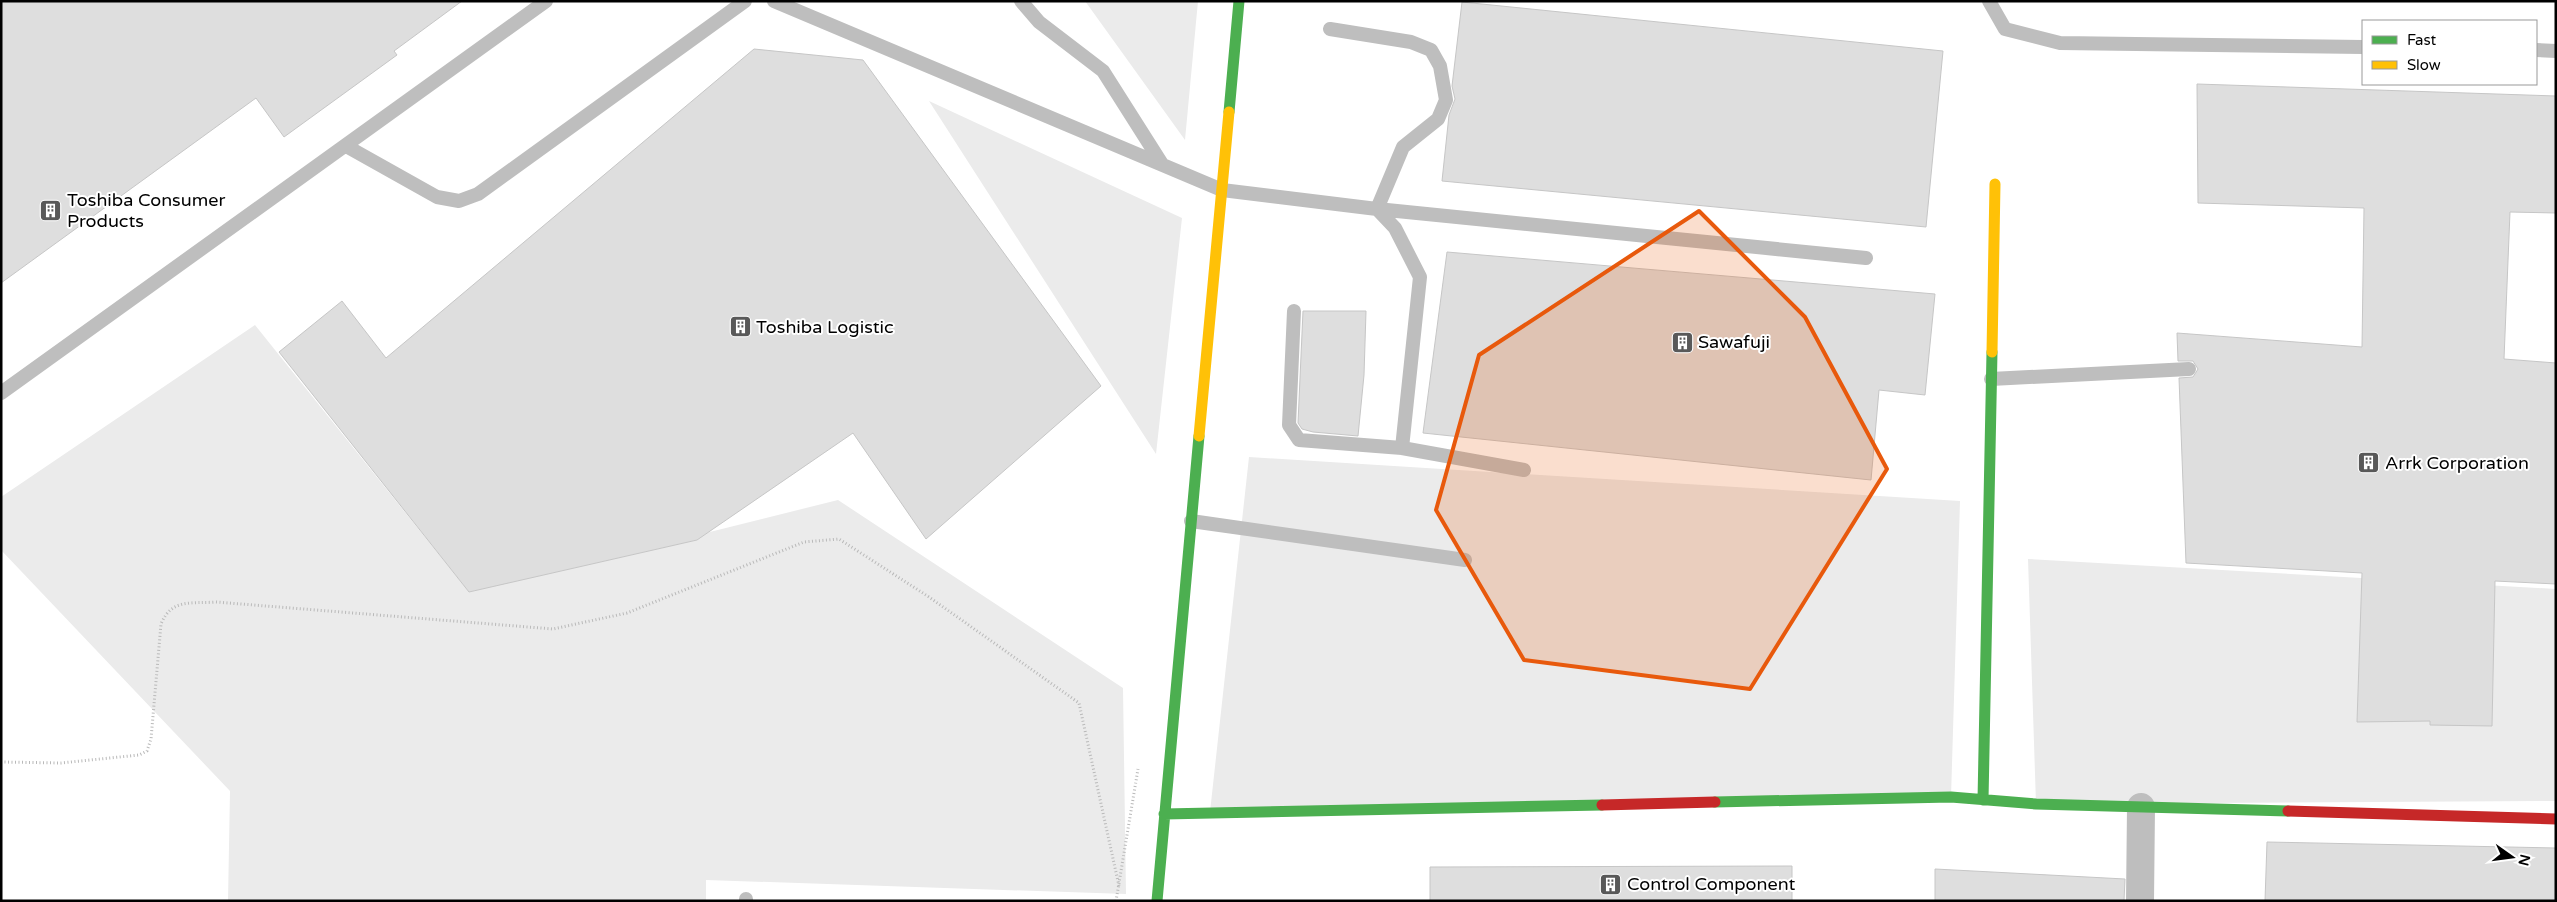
<svg xmlns="http://www.w3.org/2000/svg" width="2557" height="902" font-family="'Varela Round',sans-serif">
	<style>
		.green { fill: #ebebeb }
		.building { fill: #dedede; stroke: #c6c6c6 }
		.lines { fill: none; stroke-linecap: round; stroke-linejoin: round }
		.path { stroke: #b9b9b9; stroke-width: 3; stroke-dasharray: 1 2.5; stroke-linecap: butt }
		.lane { stroke: #bebebe; stroke-width: 14 }
		.street { stroke: #bebebe; stroke-width: 28 }
		.fast { stroke: #4caf50; stroke-width: 11 }
		.slow { stroke: #ffc107; stroke-width: 11 }
		.jam { stroke: #c62828; stroke-width: 11 }
		.marked { fill: #e8590c; fill-opacity: 0.2; stroke: #e8590c; stroke-width: 4; stroke-linejoin: round }
		.labels { text-anchor: middle; dominant-baseline: central; stroke-width: 4; stroke-linejoin: round; paint-order: stroke }
		.poi-label { font-size: 18px; fill: #000; stroke: #fff; text-anchor: start }
	</style>
	<rect width="100%" height="100%" fill="#fff"/>
	<path class="green" d="M1085 1H1198L1185 140Z
		M929 101 1182 218 1156 454Z
		M255 325 469 592 838 500 1123 688 1126 894 706 880V901H228L230 791 1 550V497Z
		M1249 457 1960 501 1951 797 1210 812Z
		M2028 559 2556 589V801L2036 804Z"/>
	<path class="building" d="M1 1H462L394 51 397 55 284 137 256 98 1 283Z
		M1462 2 1943 51 1926 227 1442 181 1449 115 1455 99 1452 86Z
		M754 49 863 60 1101 386 926 539 853 433 697 540 469 592 279 352 342 301 386 358Z
		M2197 84 2556 96V213L2510 212 2504 359 2556 363V584L2495 581 2492 726 2430 725V721L2357 722 2362 573 2186 563 2179 378 2193 377 2198 369 2193 361H2178L2177 333 2362 347 2364 208 2198 203Z
		M1447 252 1935 294 1925 395 1879 390 1871 480 1423 433Z
		M1303 311H1366L1364 375 1358 436 1313 432 1302 429 1298 423Z
		M2267 842 2556 848V901H2265Z
		M1792 866V901H1430V867Z
		M1935 869 2125 879 2124 901H1935Z"/>
	<g class="lines">
		<path class="path" d="M1 762 61 763 139 755 147 751 151 739 161 624C172 598 191 604 216 602L553 629 627 613 804 542 839 539 929 597 1079 703 1119 886
			M1116 901 1138 769"/>
		<path class="lane" d="M774 1 1222 190 1377 209 1866 258
			M1021 1 1039 22 1103 71 1162 164
			M1989 1 2005 29 2060 43 2363 47
			M1330 29 1411 42 1431 50 1440 66 1446 100 1438 119 1403 147 1377 209 1395 228 1420 277 1402 448 1524 470
			M2536 50 2556 51
			M346 146 437 197 459 201 478 194 745 1
			M1294 311 1289 425 1299 440 1402 448
			M1991 379 2189 369
			M1 393 546 1
			M1191 521 1465 560
			M746 899V901"/>
		<path class="street" d="M2140 901 2141 807"/>
		<path class="fast" d="M1229 112 1239 1
			M1983 800 1992 352
			M1715 802 1951 797 2036 804 2288 811
			M1164 814 1602 805
			M1157 901 1199 436"/>
		<path class="slow" d="M1992 352 1995 184
			M1199 436 1229 112"/>
		<path class="jam" d="M1602 805 1715 802
			M2288 811 2556 819"/>
	</g>
	<path class="marked" d="M1699 211 1805 317 1887 469 1750 689 1524 660 1436 510 1479 355Z"/>
	<defs>
		<symbol id="building-square" viewBox="-11 -11 22 22"><rect x="-9" y="-9" width="18" height="18" rx="4" fill="#595959" stroke="#fff"/><path d="M-4-6H4V6H1V3H-1V6H-4ZM-2.5-4.3h1.7v1.8h-1.7ZM.8-4.3h1.7v1.8H.8ZM-2.5-1h1.7V.8h-1.7ZM.8-1h1.7V.8H.8Z" fill="#fff"/></symbol>
	</defs>
	<g fill-rule="evenodd">
		<use href="#building-square" x="38" y="198" width="25" height="25"/>
		<use href="#building-square" x="728" y="314" width="25" height="25"/>
		<use href="#building-square" x="1670" y="330" width="25" height="25"/>
		<use href="#building-square" x="2356" y="450" width="25" height="25"/>
		<use href="#building-square" x="1598" y="872" width="25" height="25"/>
	</g>
	<g class="labels">
		<g class="poi-label">
			<text x="67" y="200">Toshiba Consumer<tspan x="67" dy="21">Products</tspan></text>
			<text x="756" y="327">Toshiba Logistic</text>
			<text x="1698" y="342">Sawafuji</text>
			<text x="2385" y="463">Arrk Corporation</text>
			<text x="1627" y="884">Control Component</text>
		</g>
	</g>
	<rect width="2557" height="902" fill="none" stroke="#000000" stroke-width="5"/>
	<rect x="2362" y="20" width="175" height="65" fill="#ffffff" stroke="#999999"/>
	<rect x="2372" y="36" width="25" height="8" fill="#4caf50" stroke="#999999"/>
	<text x="2407" y="45" font-size="15" fill="#000000">Fast</text>
	<rect x="2372" y="61" width="25" height="8" fill="#ffc107" stroke="#999999"/>
	<text x="2407" y="70" font-size="15" fill="#000000">Slow</text>
	<g transform="translate(2512 857) rotate(104)" stroke="#ffffff" stroke-width="4" paint-order="stroke">
	<path d="M0-4L9 19L0 12L-9 19Z" fill="#000000"/>
	<text y="-8" font-size="14" font-weight="bold" text-anchor="middle" fill="#000000">N</text>
	</g>
</svg>
